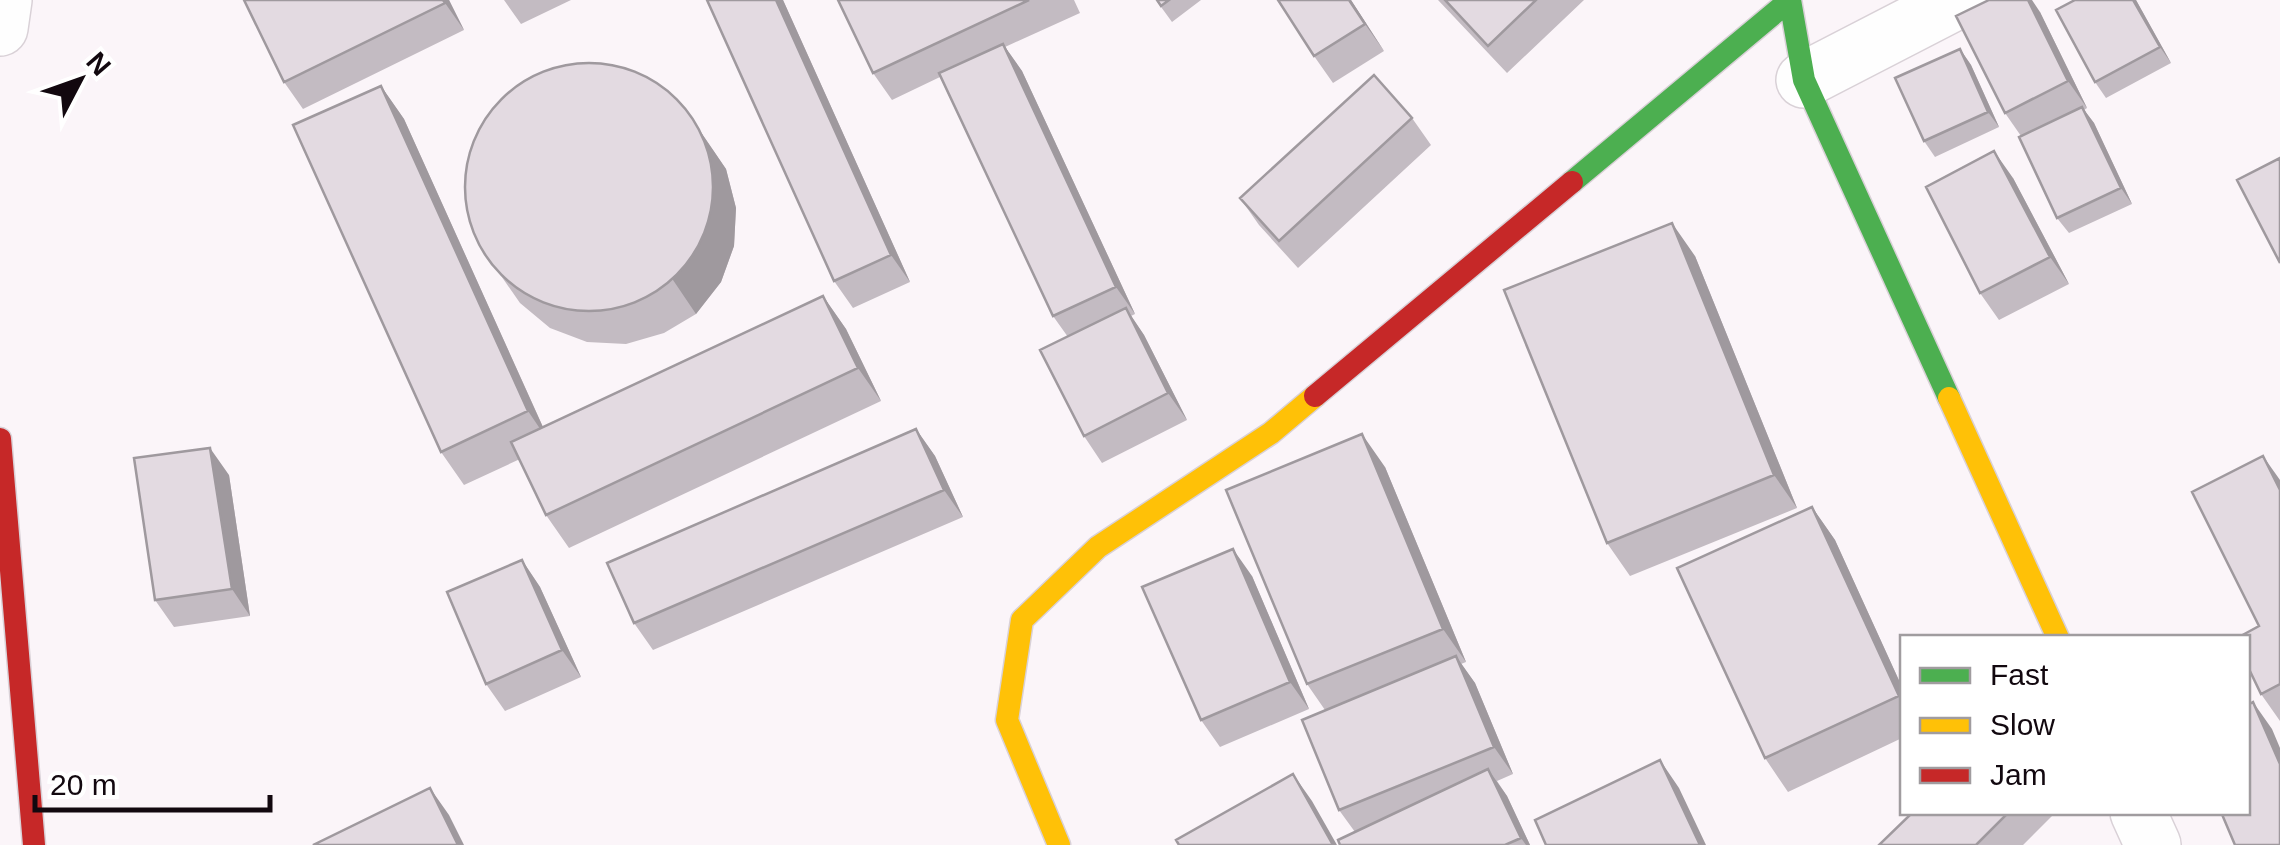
<svg xmlns="http://www.w3.org/2000/svg" width="2280" height="845" font-family="Arial,sans-serif">
	<style>
		.lines { fill: none; stroke-linecap: round; stroke-linejoin: round }
		.street-casing { stroke: #d9d1d7; stroke-width: 58 }
		.fast-casing { stroke: #d9d1d7; stroke-width: 25 }
		.slow-casing { stroke: #d9d1d7; stroke-width: 25 }
		.jam-casing { stroke: #d9d1d7; stroke-width: 25 }
		.street { stroke: #fefefe; stroke-width: 55 }
		.fast { stroke: #4caf50; stroke-width: 22 }
		.slow { stroke: #ffc107; stroke-width: 22 }
		.jam { stroke: #c62828; stroke-width: 22 }
		.wall { fill: #c3bbc2 }
		.shaded-wall { fill: #9f999e }
		.building { fill: #e3dae1; stroke: #9f999e; stroke-width: 2.5 }
	</style>
	<rect width="100%" height="100%" fill="#fbf5f9"/>
	<g class="lines">
		<defs>
			<path id="street" d="M0 28 4 0
				M1804 80 1959 0
				M2138 812 2153 845"/>
			<path id="fast" d="M1572 182 1790 0 1804 80 1949 398"/>
			<path id="slow" d="M1949 398 2058 638
				M1059 845 1007 720 1022 620 1098 547 1271 433 1315 396"/>
			<path id="jam" d="M1315 396 1572 182
				M0 439 34 845"/>
		</defs>
		<use href="#street" class="street-casing"/>
		<use href="#fast" class="fast-casing"/>
		<use href="#slow" class="slow-casing"/>
		<use href="#jam" class="jam-casing"/>
		<use href="#street" class="street"/>
		<use href="#fast" class="fast"/>
		<use href="#slow" class="slow"/>
		<use href="#jam" class="jam"/>
	</g>
	<path class="wall" d="M449 0 464 30 303 109 284 82Z
		M504 0H571L521 24Z
		M707 0H783L910 282 853 308 834 281Z
		M838 0H1074L1080 13 1005 47 1022 71 1135 314 1131 316 1144 335 1187 420 1102 463 1084 436 1068 337 1053 316 940 77 892 100 873 73Z
		M1156 0H1201L1172 22Z
		M1351 0 1384 51 1333 83 1314 56Z
		M1438 0H1584L1507 73Z
		M2075 0H2136L2171 63 2106 98 2095 82Z
		M2040 12 2087 108 2084 110 2094 123 2132 204 2069 233 2057 218 2021 136 2005 113Z
		M1960 49 1971 65 1999 127 1935 157 1924 141Z
		M381 86 404 119 543 427 823 296 846 329 881 401 569 548 546 515 520 459 464 485 441 452Z
		M681 103 726 169 736 208 734 246 721 282 696 314 664 333 626 344 587 342 550 328 520 303 497 270Z
		M1412 118 1431 145 1298 268 1259 225 1240 198Z
		M2013 178 2069 284 1999 320 1980 293Z
		M1695 256 1797 508 1630 576 1607 543Z
		M916 429 935 456 963 517 653 650 634 623Z
		M1385 467 1466 662 1461 664 1475 683 1513 774 1497 781 1507 796 1530 845H1340L1355 832 1339 810 1325 710 1307 684Z
		M229 475 250 616 174 627 155 600Z
		M2280 480V721L2261 694 2259 626Z
		M1812 507 1835 540 1902 687V738L1788 792 1765 758Z
		M522 560 540 587 581 677 505 711 486 684Z
		M1252 576 1309 709 1220 747 1201 720Z
		M1913 812H2056L2023 845H1879Z"/>
	<path class="shaded-wall" d="M443 0H449L464 30 445 3Z
		M776 0H783L910 282 891 255Z
		M1349 0H1351L1384 51 1365 24Z
		M2028 0H2032L2040 12 2087 108 2068 81Z
		M2133 0H2136L2171 63 2160 47Z
		M1003 44 1022 71 1135 314 1116 287Z
		M1960 49 1971 65 1999 127 1988 112Z
		M381 86 404 119 551 445 528 411Z
		M681 103 726 169 736 208 734 246 721 282 696 314 673 280Z
		M2082 107 2094 123 2132 204 2121 188Z
		M1994 151 2013 178 2069 284 2050 257Z
		M1672 223 1695 256 1797 508 1774 475Z
		M823 296 846 329 881 401 858 368Z
		M1126 308 1144 335 1187 420 1168 393Z
		M916 429 935 456 963 517 944 490Z
		M1362 434 1385 467 1466 662 1443 629Z
		M210 448 229 475 250 616 232 589Z
		M2263 456 2280 480V490Z
		M1812 507 1835 540 1902 687V702Z
		M1233 549 1252 576 1309 709 1290 682Z
		M522 560 540 587 581 677 562 650Z
		M1456 656 1475 683 1513 774 1494 747Z
		M2253 702 2272 729 2280 748V764Z
		M1660 760 1679 788 1706 845H1700Z
		M1488 769 1507 796 1530 845H1526L1521 838Z
		M1293 774 1312 801 1337 845H1333Z
		M430 788 449 815 464 845H458Z"/>
	<path class="building" d="M244 0H443L445 3 284 82Z
		M707 0H776L891 255 834 281Z
		M838 0H1029L873 73Z
		M1157 0H1169L1161 6Z
		M1278 0H1349L1365 24 1314 56Z
		M1445 0H1536L1488 46Z
		M1989 0H2028L2068 81 2005 113 1956 16Z
		M2075 0H2133L2160 47 2095 82 2056 10Z
		M1003 44 1116 287 1053 316 939 73Z
		M1960 49 1988 112 1924 141 1895 78Z
		M465 187a124 124 0 1 1 248 0a124 124 0 1 1-248 0Z
		M1374 75 1412 118 1279 241 1240 198Z
		M381 86 528 411 441 452 293 125Z
		M2082 107 2121 188 2057 218 2019 137Z
		M1994 151 2050 257 1980 293 1926 187Z
		M2280 158V263L2237 180Z
		M1672 223 1774 475 1607 543 1504 290Z
		M823 296 858 368 546 515 511 442Z
		M1126 308 1168 393 1084 436 1040 350Z
		M916 429 944 490 634 623 607 563Z
		M1362 434 1443 629 1307 684 1226 490Z
		M210 448 232 589 155 600 134 458Z
		M2263 456 2280 490V684L2261 694 2248 667V638H2237L2259 626 2192 492Z
		M1812 507 1899 696 1765 758 1677 568Z
		M1233 549 1290 682 1201 720 1142 587Z
		M522 560 562 650 486 684 447 592Z
		M1456 656 1494 747 1339 810 1302 720Z
		M2253 702 2280 764V845H2235L2221 812H2248V705Z
		M1660 760 1700 845H1546L1535 820Z
		M1488 769 1521 838 1505 845H1340L1338 840Z
		M1293 774 1333 845H1179L1176 840Z
		M430 788 458 845H313Z
		M1913 812H2009L1976 845H1879Z"/>
	<rect x="1900" y="635" width="350" height="180" fill="#ffffff" stroke="#a09c9f" stroke-width="2.5"/>
	<rect x="1920" y="668" width="50" height="15" fill="#4caf50" stroke="#a09c9f" stroke-width="2.5"/>
	<text x="1990" y="685" font-size="30" fill="#12080f">Fast</text>
	<rect x="1920" y="718" width="50" height="15" fill="#ffc107" stroke="#a09c9f" stroke-width="2.5"/>
	<text x="1990" y="735" font-size="30" fill="#12080f">Slow</text>
	<rect x="1920" y="768" width="50" height="15" fill="#c62828" stroke="#a09c9f" stroke-width="2.5"/>
	<text x="1990" y="785" font-size="30" fill="#12080f">Jam</text>
	<g transform="translate(80 80) rotate(49)" stroke="#ffffff" stroke-width="8" paint-order="stroke">
	<path d="M0-8L18 38L0 25L-18 38Z" fill="#12080f"/>
	<text y="-15" font-size="28" font-weight="bold" text-anchor="middle" fill="#12080f">N</text>
	</g>
	<path d="M35 795v15h235v-15" fill="none" stroke="#12080f" stroke-width="5"/>
	<text x="50" y="795" font-size="30" fill="#12080f" stroke="#ffffff" stroke-width="8" paint-order="stroke">20 m</text>
</svg>
